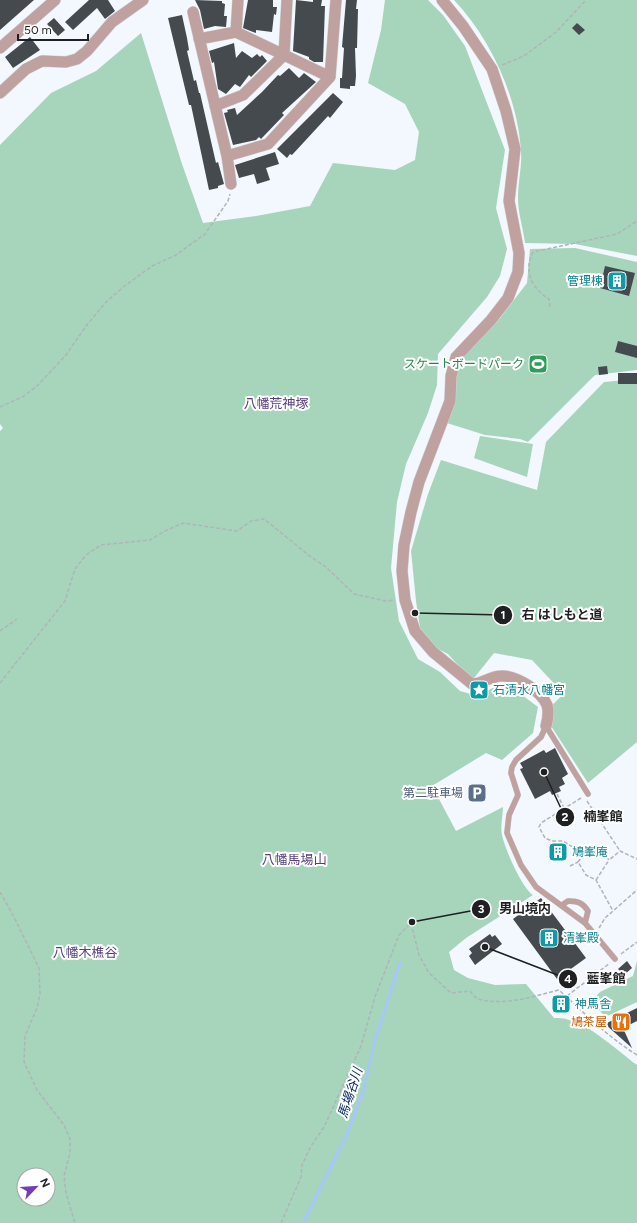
<svg xmlns="http://www.w3.org/2000/svg" width="637" height="1223" font-family="Figtree,'Noto Sans JP',sans-serif">
	<style>
		.green { fill: #a6d5bc; fill-rule: evenodd }
		.lines { fill: none; stroke-linecap: round; stroke-linejoin: round }
		.stream { stroke: #a6c8f8; stroke-width: 3 }
		.building { fill: #454a4e }
		.lane-casing { stroke: #d0d5da; stroke-width: 6 }
		.street-casing { stroke: #d0d5da; stroke-width: 12 }
		.path { stroke: #b0b4b9; stroke-width: 1.5; stroke-dasharray: 4 2; stroke-linecap: butt }
		.lane { stroke: #bfa2a0; stroke-width: 5.5 }
		.street { stroke: #bfa2a0; stroke-width: 11 }
		.labels { text-anchor: middle; dominant-baseline: central; stroke-width: 4; stroke-linejoin: round; paint-order: stroke }
		.culture-label { font-size: 12px; fill: #0d838f; stroke: #fff; text-anchor: start }
		.leisure-label { font-size: 12px; fill: #27864d; stroke: #fff; text-anchor: end }
		.service-label { font-size: 12px; fill: #4e5e75; stroke: #fff; text-anchor: end }
		.food-label { font-size: 12px; fill: #c56008; stroke: #fff; text-anchor: end }
		.neighbourhood-label { font-size: 13px; fill: #553f7c; stroke: #fff }
		.water-label { font-size: 13px; font-style: italic; fill: #00275d; stroke: #fff }
		.leader { fill: none; stroke: #1e2022; stroke-width: 1.5 }
		.callout-dot { fill: #1e2022; stroke: #fff; stroke-width: 1.5 }
		.mark-label { font-size: 12px; text-anchor: middle; font-weight: bold; fill: #fff }
		.callout-label { font-size: 13px; text-anchor: middle; font-weight: bold; fill: #1e2022; stroke: #fff; stroke-width: 4; stroke-linejoin: round; paint-order: stroke }
	</style>
	<rect width="100%" height="100%" fill="#f2f8fd"/>
	<path class="green" d="M385 0H428L443 15 465 46 505 150 496 208 507 249 500 276 487 297 438 354 437 385 428 413 406 464 397 502 391 568 399 621 418 659 440 672 460 691 478 696 496 686 514 689 538 707 533 733 502 760 486 753 432 786 456 831 503 807C503 815 500 827 502 835 505 849 522 888 533 895L466 938 449 952 454 970 468 978 495 985 526 984 554 1018C559 1018 564 1018 569 1020 589 1024 619 1052 637 1065V1223H0V431L3 428 0 424V145L51 93 96 71 141 33 182 164 203 223 256 216 310 206 333 163 395 170 415 160 419 132 405 104 368 83 381 30ZM24 1175H48V1199H24Z
		M454 0H637V256L575 244 525 243C523 228 518 213 518 198 518 182 522 167 521 152 518 98 491 39 454 0Z
		M575 248 637 262V370L595 375 528 442 520 439 485 435 447 423 454 403 456 376 460 359 500 318 527 283 530 249Z
		M637 379V742L588 783 551 726 554 714 551 706 564 694 532 660 494 653 474 678 467 675 448 654 436 648 420 628 416 601 411 551 428 494 441 460 537 490 546 442 604 382Z
		M480 436 533 444 527 477 474 458Z
		M637 961V1002L605 1017 592 1001 600 992 633 976Z"/>
	<g class="lines">
		<path class="stream" d="M303 1223 347 1134 363 1092 375 1040 400 963"/>
	</g>
	<path class="building" d="M0 0H34L0 30Z
		M89 0H108L115 11 105 19 97 8 73 30 65 22Z
		M195 0 222 1V3L225 4 224 16H227L226 27 215 26 204 29 200 10Z
		M248 0H273V7H277L276 15 274 14 272 32 256 30V33L253 32 243 28Z
		M296 0 313 2V0H322L321 6H325L323 62H314L309 59V57L293 51Z
		M346 0H357L356 9H358L357 48H355L356 76 355 86H350V89L340 88V78H342L344 48 342 47Z
		M182 15 187 38 189 50 187 51 194 81 196 80 199 93H200L216 163 218 162 224 184 218 186V188L209 190 191 105H189L168 18Z
		M54 18 65 30 58 36 47 24Z
		M577 23 585 30 579 35 572 28Z
		M30 37 40 50 13 68 5 57Z
		M234 43 236 58 242 51 252 58 257 54 260 57 262 55 267 61 251 77 249 75 240 87 235 84 226 94 218 89 214 62 212 63 209 51Z
		M289 68 299 78 304 73 316 82 282 113 284 115 261 139 259 137 256 140 233 145 224 113 228 112 227 110 235 108 237 115 262 92 278 75 280 76Z
		M333 93 343 102 330 118 328 116 292 155 290 154 287 158 277 149Z
		M275 152 279 164 266 168 270 180 257 184 254 174 239 178 235 165Z
		M605 266 635 273 629 296 600 288Z
		M618 341 637 346V358L615 352Z
		M607 366 608 374 599 375 598 367Z
		M618 373H637V384H618Z
		M555 748 568 774 562 778 565 784 559 787 561 791 552 795 550 791 535 799 520 769 523 768 520 763 544 750 546 753Z
		M541 898 586 958 557 979 513 919Z
		M490 934 492 937 495 935 502 944 475 965 469 956 472 953 469 949Z
		M627 961 632 968 624 975 618 969Z
		M637 1008V1021L623 1028 632 1048 605 1024Z"/>
	<g class="lines">
		<defs>
			<path id="lane" d="M546 726 541 737 516 760 512 767 511 773 518 795 509 815 507 833 521 865 536 887 585 923 615 959
				M546 726 588 794
				M562 905 568 901C578 901 583 903 588 911L585 923"/>
			<path id="street" d="M442 0 463 26 492 69 506 111 515 149 509 201 519 253 518 272 508 298 491 320 456 357 451 376 450 401 419 482 411 512 404 545 402 571 405 600 415 631 433 652 472 684C482 684 491 676 501 676 516 675 541 691 547 705 549 712 548 719 546 726
				M193 12 227 156 231 184
				M236 32 330 77
				M199 39 236 32 238 0
				M0 48 55 0
				M0 93 26 69 42 61 66 62 77 59 87 51 112 22 143 0
				M215 106 243 95 284 55 287 0
				M227 156 268 144 330 77 336 0"/>
		</defs>
		<use href="#lane" class="lane-casing"/>
		<use href="#street" class="street-casing"/>
		<path class="path" d="M502 65 524 56 556 32 586 0
			M550 307 549 299C532 289 523 271 533 252L617 234 637 221
			M0 407 24 396 38 385 66 355 86 326 107 301 126 285 152 266 176 255 205 234 228 201 230 194
			M0 631 17 619
			M0 683 65 601 75 569 86 555 101 545 150 540 165 531 183 523 237 531 251 521 264 519 311 557 326 567 354 594 386 601 395 600
			M557 794 564 808
			M581 798 541 823 539 827 545 838 552 841H563L584 854 595 845 609 860 620 851 637 859
			M587 801 620 851
			M584 854 578 862 586 875 596 880 613 911
			M570 866 578 862
			M596 880 609 860
			M0 892 13 915 39 968 40 994 37 1008 25 1036 24 1062 37 1090 64 1125 70 1139V1153L64 1176 66 1193 75 1223
			M599 928 605 918 637 890
			M621 954 637 942
			M567 996 610 963
			M281 1223 301 1177 302 1165 311 1146 324 1127 361 1046 375 997 399 935 411 923 419 955 429 973 451 993 470 991 477 999C506 1006 531 997 559 990 584 1013 608 1037 637 1055"/>
		<use href="#lane" class="lane"/>
		<use href="#street" class="street"/>
	</g>
	<defs>
		<symbol id="building-square" viewBox="-11 -11 22 22"><rect x="-9" y="-9" width="18" height="18" rx="4" fill="#0f9aa8" stroke="#fff"/><path d="M-4-6H4V6H1V3H-1V6H-4ZM-2.5-4.3h1.7v1.8h-1.7ZM.8-4.3h1.7v1.8H.8ZM-2.5-1h1.7V.8h-1.7ZM.8-1h1.7V.8H.8Z" fill="#fff"/></symbol>
		<symbol id="stadium-square" viewBox="-11 -11 22 22"><rect x="-9" y="-9" width="18" height="18" rx="4" fill="#2e9e5b" stroke="#fff"/><path d="M0-5a6.5 5 0 1 0 0 10a6.5 5 0 1 0 0-10ZM-3.5-1.8h7v3.6h-7Z" fill="#fff"/></symbol>
		<symbol id="sight-square" viewBox="-11 -11 22 22"><rect x="-9" y="-9" width="18" height="18" rx="4" fill="#0f9aa8" stroke="#fff"/><path d="M0-6L1.8-2.2L6-1.7L2.9 1.2L3.7 5.4L0 3.3L-3.7 5.4L-2.9 1.2L-6-1.7L-1.8-2.2Z" fill="#fff"/></symbol>
		<symbol id="parking-square" viewBox="-11 -11 22 22"><rect x="-9" y="-9" width="18" height="18" rx="4" fill="#5c6f8a" stroke="#fff"/><path d="M-3.5-5.5H1a3.5 3.5 0 0 1 0 7H-1V5.5H-3.5ZM-1-3.4V-.6H.8a1.4 1.4 0 0 0 0-2.8Z" fill="#fff"/></symbol>
		<symbol id="restaurant-square" viewBox="-11 -11 22 22"><rect x="-9" y="-9" width="18" height="18" rx="4" fill="#e8710a" stroke="#fff"/><path d="M-5-6h1v4h1v-4h1v4h1v-4h1v5L-1.5 .5V6h-2V.5L-5-1ZM5-6V6H3V1.5H1.5Q1.5-4 5-6Z" fill="#fff"/></symbol>
	</defs>
	<g fill-rule="evenodd">
		<use href="#building-square" x="606" y="270" width="22" height="22"/>
		<use href="#stadium-square" x="527" y="353" width="22" height="22"/>
		<use href="#sight-square" x="468" y="679" width="22" height="22"/>
		<use href="#parking-square" x="466" y="782" width="22" height="22"/>
		<use href="#building-square" x="547" y="841" width="22" height="22"/>
		<use href="#building-square" x="538" y="927" width="22" height="22"/>
		<use href="#building-square" x="550" y="993" width="22" height="22"/>
		<use href="#restaurant-square" x="610" y="1011" width="22" height="22"/>
	</g>
	<g class="labels">
		<g class="culture-label">
			<text x="603" y="281" text-anchor="end">管理棟</text>
			<text x="493" y="690">石清水八幡宮</text>
			<text x="572" y="852">鳩峯庵</text>
			<text x="563" y="938">清峯殿</text>
			<text x="575" y="1004">神馬舎</text>
		</g>
		<g class="leisure-label">
			<text x="524" y="364">スケートボードパーク</text>
		</g>
		<g class="service-label">
			<text x="463" y="793">第二駐車場</text>
		</g>
		<g class="food-label">
			<text x="607" y="1022">鳩茶屋</text>
		</g>
		<g class="neighbourhood-label">
			<text x="276" y="403">八幡荒神塚</text>
			<text x="294" y="859">八幡馬場山</text>
			<text x="85" y="952">八幡木樵谷</text>
		</g>
		<g class="water-label">
			<text transform="translate(350 1093) rotate(-72)">馬場谷川</text>
		</g>
	</g>
	<path class="leader" d="M415 613L503 615M544 772L565 817M412 922L481 909M485 947L568 979"/>
	<g class="callout-dot">
		<circle cx="415" cy="613" r="4"/>
		<circle cx="544" cy="772" r="4"/>
		<circle cx="412" cy="922" r="4"/>
		<circle cx="485" cy="947" r="4"/>
		<circle cx="503" cy="615" r="10"/>
		<circle cx="565" cy="817" r="10"/>
		<circle cx="481" cy="909" r="10"/>
		<circle cx="568" cy="979" r="10"/>
	</g>
	<g class="mark-label">
		<text x="503" y="619">1</text>
		<text x="565" y="821">2</text>
		<text x="481" y="913">3</text>
		<text x="568" y="983">4</text>
	</g>
	<g class="callout-label">
		<text x="562" y="619">右 はしもと道</text>
		<text x="603" y="821">楠峯館</text>
		<text x="525" y="913">男山境内</text>
		<text x="606" y="983">藍峯館</text>
	</g>
	<g transform="translate(36 1187) rotate(65)"><circle r="19" fill="#ffffff" stroke="#a5a6a7"/>
	<path d="M0-3L7 15L0 10L-7 15Z" fill="#713eb6"/>
	<text y="-6" font-size="11" font-weight="bold" text-anchor="middle" fill="#1e2022">N</text>
	</g>
	<path d="M18 34v6h70v-6" fill="none" stroke="#1e2022" stroke-width="2"/>
	<text x="24" y="34" font-size="12" fill="#1e2022" stroke="#ffffff" stroke-width="3" paint-order="stroke">50 m</text>
</svg>
